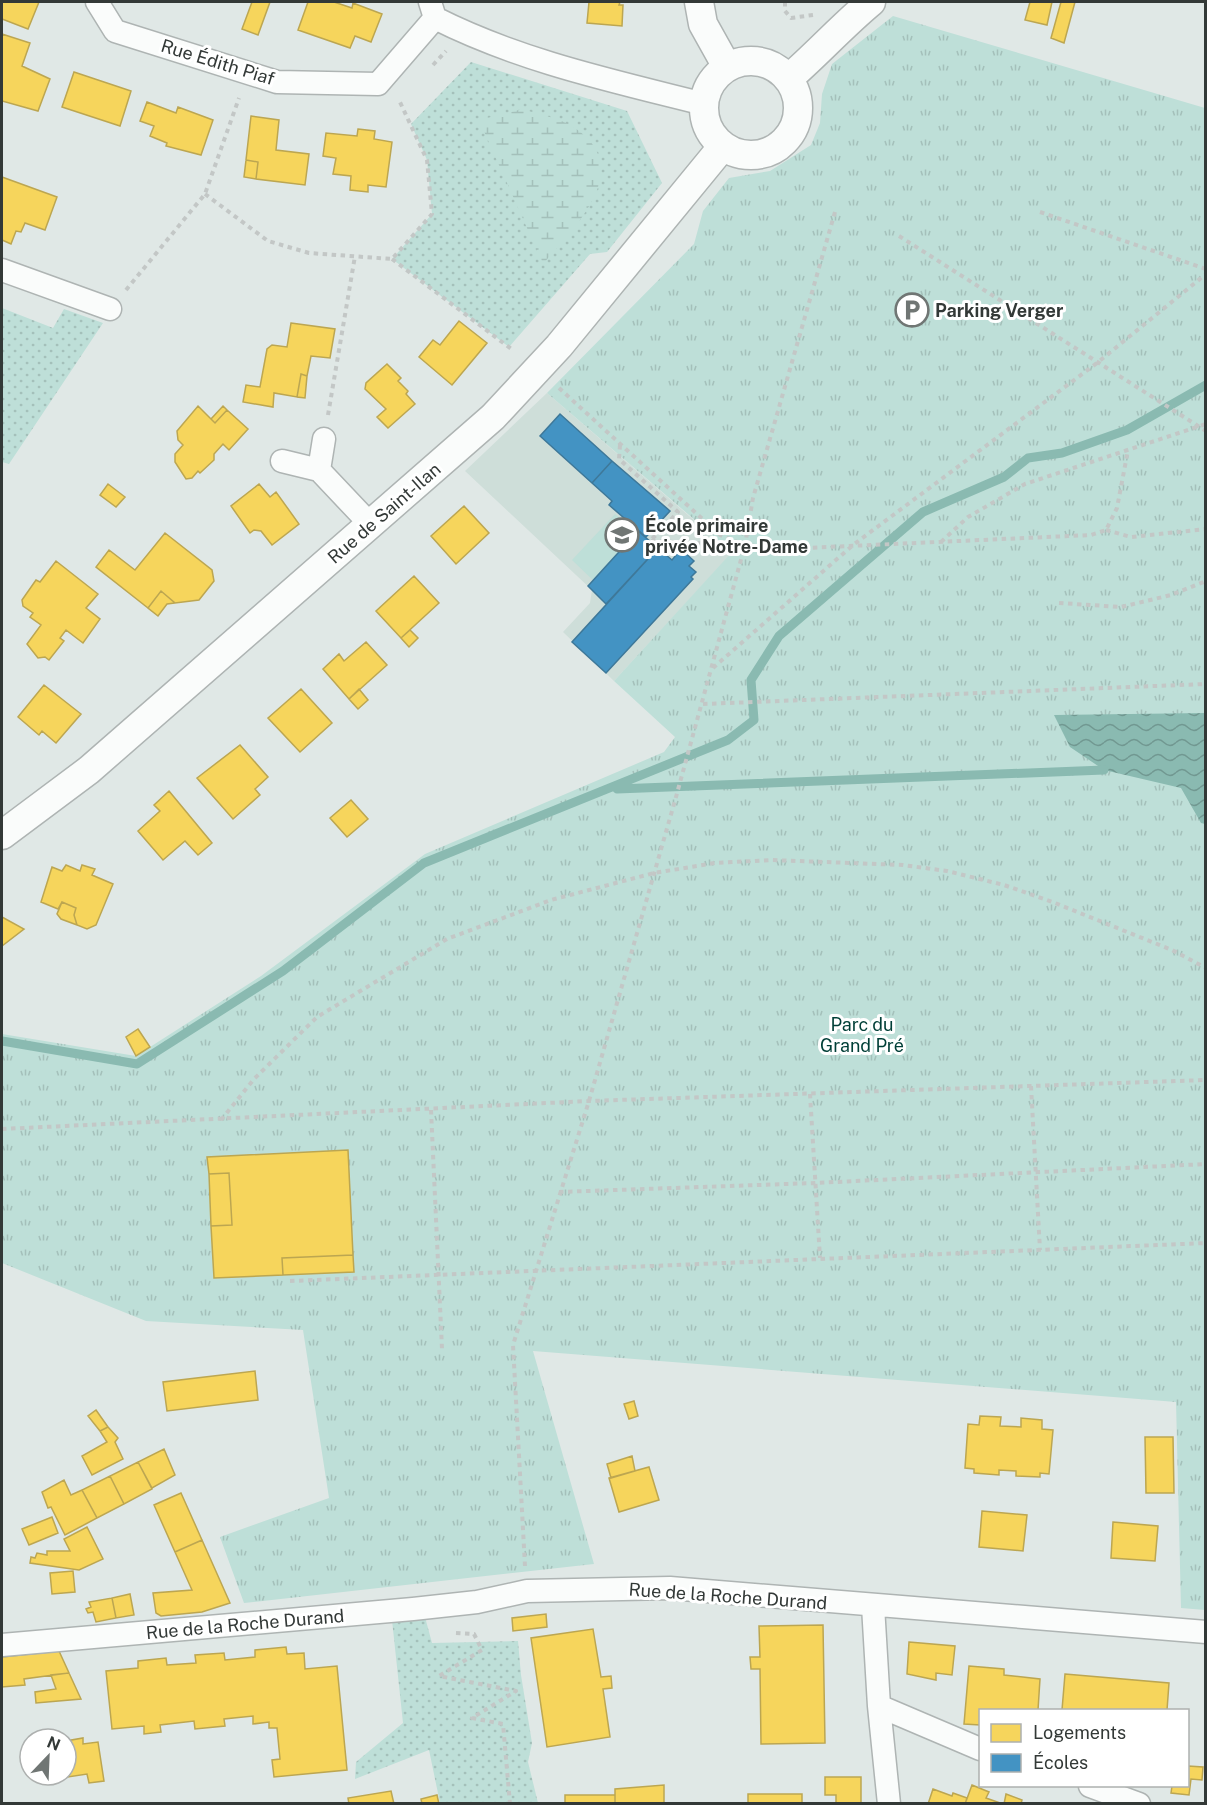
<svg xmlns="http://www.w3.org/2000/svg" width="1207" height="1805" font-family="'Public Sans',sans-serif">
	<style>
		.built { fill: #ceded9 }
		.grass { fill: url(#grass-dots) }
		.wetland { fill: url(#wetland-marsh) }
		.park { fill: url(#park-tufts) }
		.garden { fill: #bedfd8 }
		.water { fill: url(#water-waves) }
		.homes { fill: #f6d55c; stroke: #bca651; stroke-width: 1.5 }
		.schools { fill: #4393c3; stroke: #3e7899; stroke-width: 1.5 }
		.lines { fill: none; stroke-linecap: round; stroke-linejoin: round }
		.stream { stroke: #8abab1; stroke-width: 9 }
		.minor-casing { stroke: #aeb4b3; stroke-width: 25 }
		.tertiary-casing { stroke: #aeb4b3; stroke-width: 31 }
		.path { stroke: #c3c7c6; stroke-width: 4; stroke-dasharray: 4.5 4.5; stroke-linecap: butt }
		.minor { stroke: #fafcfb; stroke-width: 22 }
		.tertiary { stroke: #fafcfb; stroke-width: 28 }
		.labels { text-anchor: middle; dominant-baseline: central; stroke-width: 6; stroke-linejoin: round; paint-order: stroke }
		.street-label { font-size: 18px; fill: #333937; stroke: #fff }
		.poi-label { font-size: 18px; font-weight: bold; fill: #333937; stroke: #fff; text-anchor: start }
		.park-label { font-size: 18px; fill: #003f37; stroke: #fff }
	</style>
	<defs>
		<pattern id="grass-dots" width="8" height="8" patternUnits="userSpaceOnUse" patternTransform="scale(1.5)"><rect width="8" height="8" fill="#bedfd8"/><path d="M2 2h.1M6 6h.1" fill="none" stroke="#a4c0ba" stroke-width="1.8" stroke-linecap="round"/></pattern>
		<pattern id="wetland-marsh" width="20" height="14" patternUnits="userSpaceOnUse" patternTransform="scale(1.5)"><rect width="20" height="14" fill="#bedfd8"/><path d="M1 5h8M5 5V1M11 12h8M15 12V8" fill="none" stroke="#a4c0ba"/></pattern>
		<pattern id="park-tufts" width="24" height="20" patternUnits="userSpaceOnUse" patternTransform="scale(1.5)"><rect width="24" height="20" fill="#bedfd8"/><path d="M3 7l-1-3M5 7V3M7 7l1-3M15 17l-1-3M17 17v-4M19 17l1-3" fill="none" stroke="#a4c0ba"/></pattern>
		<pattern id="water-waves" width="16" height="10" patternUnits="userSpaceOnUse" patternTransform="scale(1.5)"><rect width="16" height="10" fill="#8abab1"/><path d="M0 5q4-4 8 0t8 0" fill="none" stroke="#719891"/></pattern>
	</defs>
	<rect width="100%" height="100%" fill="#e0e8e6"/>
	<path class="built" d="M547 393 732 553 614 681 563 632 590 603 592 590 465 471Z"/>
	<path class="grass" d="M471 62 627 111 662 183 607 252 590 254 509 347 392 259 432 214 427 160 411 124Z
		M2 308 53 328 64 309 103 323 9 464 2 462Z
		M425 1617 432 1643 518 1641 521 1675 532 1743 528 1762 538 1803H440L429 1750 355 1779 356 1762 403 1723 392 1620Z"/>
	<path class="wetland" d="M523 109C539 115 561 118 575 128 636 170 575 226 543 264L479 120Z"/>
	<path class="park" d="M893 16 1205 108V1610L1181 1608 1176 1402 533 1351 594 1564 244 1603 220 1537 329 1498 303 1330 146 1321 2 1263V1034L136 1056 261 976 425 854 664 752 675 737 614 681 732 552 547 393 694 244 703 211 729 178 770 171 811 145 820 123 822 94 832 64Z"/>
	<path class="garden" d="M615 514 641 537 597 584 572 560Z"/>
	<path class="water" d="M1205 713V824L1201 823 1181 788 1104 770 1070 747 1054 715Z"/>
	<path class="homes" d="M2 2H39L28 29 2 19Z
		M252 2H270L258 35 242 29Z
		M308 2H334L352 8 353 3 382 14 371 42 355 36 350 48 298 30Z
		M589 2H620L619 5H623L622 26 587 23Z
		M1030 2H1052L1047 25 1025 20Z
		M1061 2H1075L1064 43 1051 38Z
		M2 34 30 43 22 66 50 79 38 111 2 101Z
		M74 72 131 91 120 126 62 107Z
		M147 102 176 113 178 107 213 120 201 155 166 146 167 143 150 136 154 126 140 121Z
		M251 116 279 120 276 150 309 154 305 185 256 179 258 162 246 160Z
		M358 129 375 131 374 139 392 142 386 187 368 185V192L350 190 351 176 333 174 336 158 323 156 326 133 357 136Z
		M246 160 258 162 256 179 244 177Z
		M2 177 57 197 45 230 25 223 21 232 16 231 11 244 2 240Z
		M459 321 487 343 452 385 419 357 433 340 440 345Z
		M291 323 335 329 330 358 311 356 307 376 301 374 297 397 274 393 273 407 243 402 246 385 260 387 267 349 272 345 287 347Z
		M387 364 401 378 398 381 408 391 406 394 415 404 388 428 377 417 386 409 365 389 366 383Z
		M301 374 307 376 305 398 297 397Z
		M198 406 215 423 227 410 248 429 229 450 223 444 214 454V460L200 473 198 471 192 478 186 479 175 462V454L183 445 178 440 177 431Z
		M223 406 227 410 215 423 211 419Z
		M108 484 125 497 116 507 100 495Z
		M259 484 270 497 276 492 299 524 272 545 261 531 254 530 250 533 231 506Z
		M464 506 489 533 456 564 431 536Z
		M165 533 212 570 214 581 199 600 175 603 161 591 148 608 96 567 109 550 135 570Z
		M56 561 98 594 86 608 100 619 83 643 66 630 60 638 64 641 49 660 45 657 38 658 27 644 41 625 30 617 33 613 23 606 22 600 36 580 40 582Z
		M414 576 439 603 401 638 376 611Z
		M161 591 175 603 167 604 158 616 148 608Z
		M410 630 418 638 409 647 401 638Z
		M366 642 387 665 349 699 323 669 339 654 344 661Z
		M44 685 81 714 56 743 42 731 39 735 18 717Z
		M301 689 332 723 300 752 268 718Z
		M359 689 368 700 358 709 349 699Z
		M240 745 268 777 255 789 260 795 233 819 197 778Z
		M169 791 212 843 198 855 185 841 163 860 138 831 160 811 154 805Z
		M351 800 368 819 347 837 330 818Z
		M66 865 80 871 82 865 95 869 92 875 113 884 96 925 87 929 77 925 74 915 76 908 62 902 58 909 41 902 52 867 62 871Z
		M62 902 76 908 74 915 77 925 61 919 57 914Z
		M2 917 24 929 2 946Z
		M138 1029 150 1047 136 1056 126 1037Z
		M348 1150 353 1255 282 1258 283 1275 214 1278 211 1226 232 1225 229 1173 209 1174 207 1157Z
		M229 1173 232 1225 211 1226 209 1174Z
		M353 1255 354 1272 283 1275 282 1258Z
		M255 1371 258 1400 167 1411 163 1382Z
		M634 1401 638 1416 629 1419 624 1404Z
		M96 1410 108 1427 100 1431 88 1416Z
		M980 1416 1001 1417 1000 1426 1021 1427V1418L1042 1420V1429L1053 1430 1049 1474 1040 1473V1477L1016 1476V1471L999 1470V1475L974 1473V1469L965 1468 968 1424 979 1425Z
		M108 1427 118 1438 115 1442 123 1459 92 1475 82 1456 107 1442 100 1431Z
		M1145 1437H1173L1174 1493H1146Z
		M164 1449 175 1475 152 1488 138 1462Z
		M632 1456 635 1471 611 1478 607 1464Z
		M138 1462 152 1489 124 1504 110 1476Z
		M649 1467 659 1500 619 1512 609 1478Z
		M110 1476 124 1504 97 1518 82 1490Z
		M64 1480 71 1495 82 1490 97 1518 65 1535 51 1507 48 1508 42 1492Z
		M181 1493 202 1540 175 1552 154 1505Z
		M982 1511 1027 1515 1023 1551 979 1547Z
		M52 1517 58 1533 29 1545 22 1529Z
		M1113 1522 1158 1526 1155 1561 1111 1558Z
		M87 1527 103 1559 79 1570 30 1563 31 1557 35 1558 37 1553 47 1555V1551H70L64 1539Z
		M202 1540 230 1603 202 1612 161 1616 156 1613 153 1593 192 1590 175 1552Z
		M73 1571 75 1592 52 1594 50 1573Z
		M130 1594 134 1615 116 1618 112 1598Z
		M112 1598 116 1618 96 1622 93 1612 88 1613 86 1609 91 1607 89 1602Z
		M546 1614 547 1627 513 1631 512 1618Z
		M823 1625 825 1743 761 1744 760 1669H751L750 1657H760L759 1626Z
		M593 1629 601 1677 611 1676 612 1688 603 1689 610 1737 547 1747 531 1638Z
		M909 1642 955 1646 952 1675 936 1673V1680L907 1674Z
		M286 1647 287 1654 304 1653 305 1669 337 1666 347 1770 274 1777 272 1760 280 1759 277 1728H269V1722L253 1724V1716L224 1719 225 1726 195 1729 194 1721 160 1725 161 1732 144 1734V1726L112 1729 106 1671 138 1668V1661L166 1658 167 1665 196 1663 195 1655 224 1653 225 1660 255 1657V1650Z
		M59 1651 69 1673 24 1679 25 1685 2 1687V1657Z
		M969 1666 1004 1669V1675L1040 1679 1038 1710H980V1725L964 1724Z
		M69 1673 81 1699 36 1703 35 1692 56 1689 51 1675Z
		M1065 1674 1169 1683 1167 1710H1062Z
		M83 1738V1744L98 1742 104 1781 89 1783 87 1774 41 1781 40 1775H66V1741Z
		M1188 1766 1203 1767 1202 1780 1191 1779 1189 1795 1171 1793 1172 1786H1188Z
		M825 1777H861V1804H836V1795H825Z
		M664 1785V1804H615V1789Z
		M972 1785 989 1792 986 1798 1003 1804H965Z
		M933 1789 952 1796 953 1793 967 1798 965 1804H928Z
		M391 1791 394 1804H349L348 1798Z
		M748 1794H802V1804H748Z
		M1006 1794 1022 1800 1021 1804H1004Z
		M437 1795 439 1804H422L421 1799Z
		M565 1795H615V1804H565Z"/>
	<path class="schools" d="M560 414 612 461 592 483 540 436Z
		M612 461 670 511 646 537 609 505 612 501 592 483Z
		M638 531 658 548 606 604 588 586Z
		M658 548 672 560 681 549 694 561 689 566 696 572 691 577 693 579 606 673 572 642Z"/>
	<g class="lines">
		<path class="stream" d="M617 789 1104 770
			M2 1041 137 1064 283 971 424 863 728 740 754 720 751 680 779 636 923 512 1004 477 1028 458 1062 453 1127 430 1206 385"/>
		<defs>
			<path id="minor" d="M97 2 115 31 277 82 378 84 435 18
				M430 2 435 18C520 61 613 81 704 104
				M2 270 110 309
				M282 461 319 470 371 525
				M319 470 324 439
				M873 1606 879 1706 889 1804
				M2 1645 413 1609 477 1602 527 1591 670 1588 1206 1632
				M879 1706 980 1749
				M1090 1786 1139 1804"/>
			<path id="tertiary" d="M699 2 703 24 727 67
				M704 108a47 47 0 1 1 94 0a47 47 0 1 1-94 0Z
				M788 79C817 54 842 26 871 2
				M2 835 89 770 493 417 559 346 723 146"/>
		</defs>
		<use href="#minor" class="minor-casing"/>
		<use href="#tertiary" class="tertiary-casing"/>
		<path class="path" d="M785 2V11L791 18 813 15
			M433 65 446 51
			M205 194 268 241 309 253 392 259 432 214 427 160 399 100
			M1040 212 1206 269
			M899 236 1206 431
			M392 259 514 351
			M126 290 205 194 239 98
			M559 388 720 535 742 544
			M328 415 355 256
			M620 445 619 459 678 512 651 540
			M1106 530 1131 537 1206 529
			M651 541 805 548 1091 535 1106 530 1117 508 1128 450
			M941 542 968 517 1025 484 1206 424
			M1059 603 1121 607 1171 595 1206 581
			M713 668 853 545 1097 363 1206 274
			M703 704 1206 684
			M1031 1086 1040 1250
			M810 1094 820 1258
			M431 1110 442 1349
			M221 1120 254 1079 317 1017 447 939 551 900 654 873 715 863 772 860 903 865 947 871 1004 885 1055 903 1172 950 1206 968
			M2 1129 589 1101 1206 1080
			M559 1192 815 1183 1206 1164
			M290 1281 1206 1243
			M525 1566 513 1345 589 1101 676 797 745 545 753 498 835 212
			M456 1633 474 1634 482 1650 439 1676 516 1691 472 1718 503 1724 510 1804"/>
		<use href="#minor" class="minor"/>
		<use href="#tertiary" class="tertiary"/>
	</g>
	<defs>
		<symbol id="parking-ring" viewBox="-11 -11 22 22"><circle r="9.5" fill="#fff" stroke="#707674" stroke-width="1.5"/><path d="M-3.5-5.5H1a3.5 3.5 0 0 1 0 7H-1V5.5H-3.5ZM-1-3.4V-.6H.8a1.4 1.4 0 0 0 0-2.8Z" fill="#707674"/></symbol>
		<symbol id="school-ring" viewBox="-11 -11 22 22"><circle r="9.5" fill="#fff" stroke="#707674" stroke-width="1.5"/><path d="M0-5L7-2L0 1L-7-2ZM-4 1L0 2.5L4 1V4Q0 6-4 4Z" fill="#707674"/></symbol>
	</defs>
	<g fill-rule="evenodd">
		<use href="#parking-ring" x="893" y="291" width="38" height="38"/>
		<use href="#school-ring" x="603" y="516" width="38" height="38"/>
	</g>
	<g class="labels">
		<g class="street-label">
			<text transform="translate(218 62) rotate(17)">Rue Édith Piaf</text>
			<text transform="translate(384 513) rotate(-41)">Rue de Saint-Ilan</text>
			<text transform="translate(728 1596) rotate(4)">Rue de la Roche Durand</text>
			<text transform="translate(245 1624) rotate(-5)">Rue de la Roche Durand</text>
		</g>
		<g class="poi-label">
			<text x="935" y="310">Parking Verger</text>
			<text x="645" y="525">École primaire<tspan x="645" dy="21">privée Notre-Dame</tspan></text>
		</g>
		<g class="park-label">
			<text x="862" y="1024">Parc du<tspan x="862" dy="21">Grand Pré</tspan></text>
		</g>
	</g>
	<rect width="1207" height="1805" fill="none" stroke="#333937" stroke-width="6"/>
	<rect x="979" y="1709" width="210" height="78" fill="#ffffff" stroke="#adb0af" stroke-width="1.5"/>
	<rect x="991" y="1724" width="30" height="18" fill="#f6d55c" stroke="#adb0af" stroke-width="1.5"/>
	<text x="1033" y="1739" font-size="18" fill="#333937">Logements</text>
	<rect x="991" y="1754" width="30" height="18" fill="#4393c3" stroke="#adb0af" stroke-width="1.5"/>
	<text x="1033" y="1769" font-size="18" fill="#333937">Écoles</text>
	<g transform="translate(48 1757) rotate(23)"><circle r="28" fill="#ffffff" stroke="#adb0af" stroke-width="1.5"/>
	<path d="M0-4.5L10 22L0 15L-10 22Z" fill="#707674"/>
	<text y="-9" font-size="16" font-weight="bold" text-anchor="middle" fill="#333937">N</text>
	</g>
</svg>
